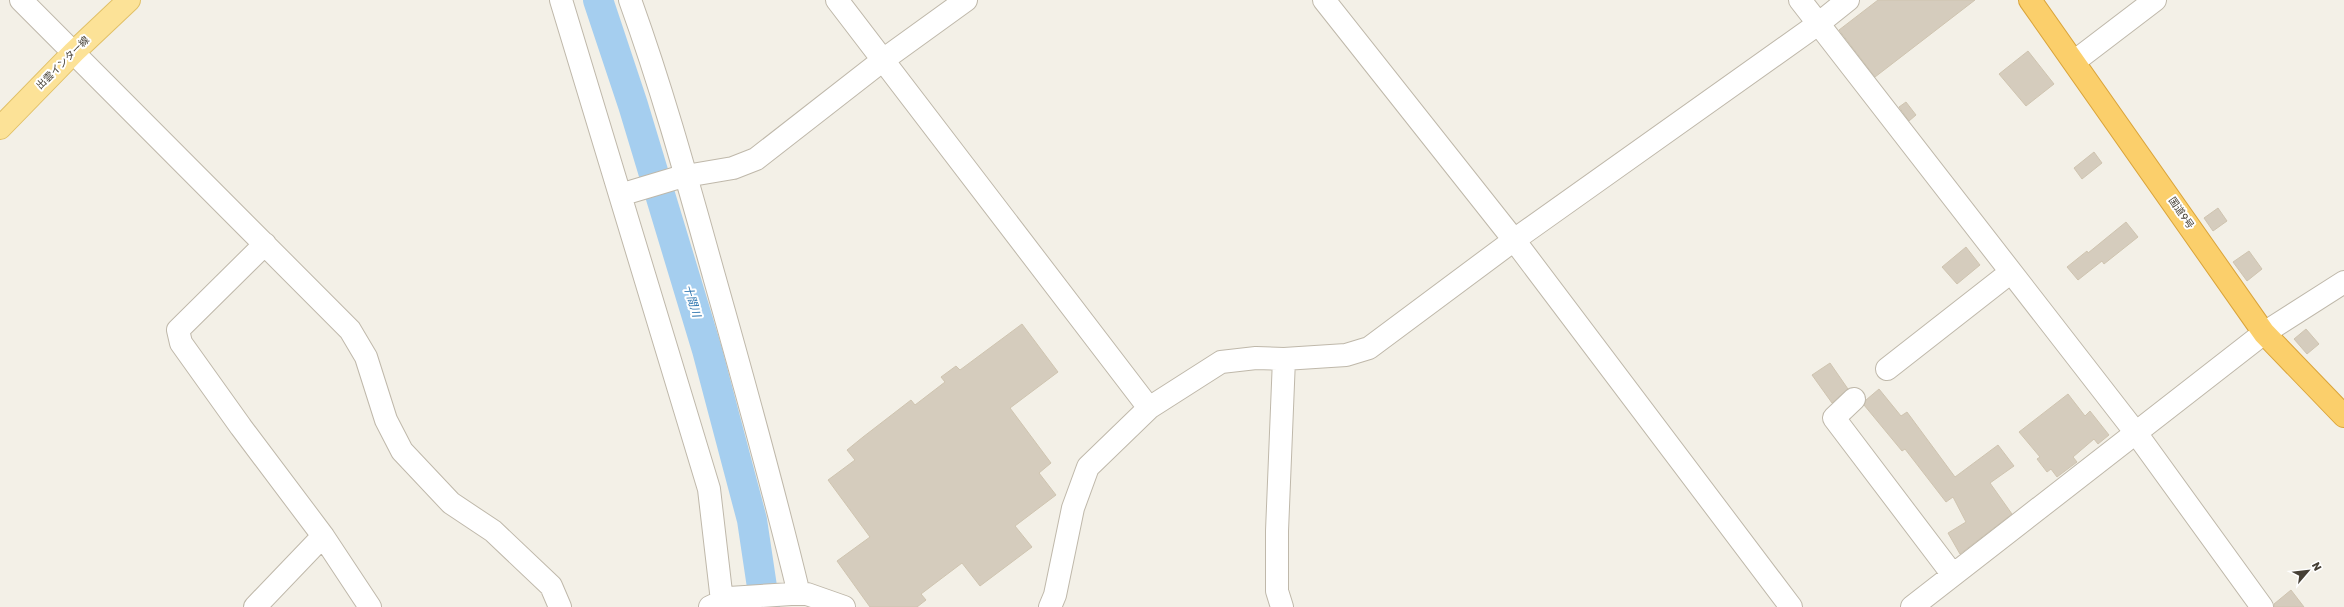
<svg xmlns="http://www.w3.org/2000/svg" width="2344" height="607" font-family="Rubik,'Noto Sans JP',sans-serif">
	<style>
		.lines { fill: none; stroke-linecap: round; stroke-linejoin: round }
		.river { stroke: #a5ceef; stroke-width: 30 }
		.building { fill: #d5ccbd; stroke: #cfc4b0 }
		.minor-casing { stroke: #bfb8aa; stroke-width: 24 }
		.major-casing { stroke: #e1c067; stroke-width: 24 }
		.highway-casing { stroke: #daa43a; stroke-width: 24 }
		.minor { stroke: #fff; stroke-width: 22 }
		.major { stroke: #fce297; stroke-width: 22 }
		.highway { stroke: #fbcf6b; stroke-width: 22 }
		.labels { text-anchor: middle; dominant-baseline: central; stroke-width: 4; stroke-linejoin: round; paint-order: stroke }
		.street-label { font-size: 10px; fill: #464036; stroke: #fff }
		.water-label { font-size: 11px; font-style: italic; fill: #3177b0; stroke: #fff }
	</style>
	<rect width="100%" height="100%" fill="#f3f0e7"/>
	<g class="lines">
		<path class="river" d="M598 0 633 105 707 350 752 520 765 607"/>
	</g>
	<path class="building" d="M1878 0H1975L1875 77 1839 30Z
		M2028 51 2054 84 2026 106 1999 74Z
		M1906 102 1916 115 1909 121 1899 107Z
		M2094 152 2102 163 2082 179 2074 168Z
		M2218 208 2227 221 2213 231 2204 218Z
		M2126 222 2138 237 2104 264 2102 261 2078 280 2067 267 2087 251 2088 253Z
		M1966 247 1980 265 1957 284 1942 267Z
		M2249 251 2262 269 2247 281 2233 262Z
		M1022 324 1058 372 1010 408 1051 463 1039 473 1056 495 1015 526 1032 547 980 586 962 563 921 594 926 600 917 607H870L837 561 870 537 828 480 855 460 847 450 863 437 911 400 915 405 945 382 941 377 956 366 960 370Z
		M2306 329 2319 344 2307 354 2294 339Z
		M1830 363 1848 389 1832 403 1812 375Z
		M1879 389 1901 416 1907 412 1955 477 1998 445 2014 466 1990 483 2012 514 1960 554 1948 533 1966 522 1953 497 1946 502 1905 449 1902 451 1864 405 1866 400Z
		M2068 394 2085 416 2090 411 2109 435 2098 444 2094 439 2073 457 2077 462 2057 477 2051 469 2047 472 2037 459 2040 457 2019 432Z
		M2291 590 2304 607H2274V604Z"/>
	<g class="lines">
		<defs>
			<path id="minor" d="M21 0 350 330 366 357 386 420 402 451 451 503 493 531 551 586 560 607
				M561 0 709 489 722 601
				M630 0C663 91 688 183 714 276 744 382 773 487 799 594
				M837 0 1149 408
				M1324 0 1514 240 1791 607
				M1800 0 2136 433 2262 607
				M2075 61 2155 0
				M620 195 680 177 733 168 756 159 883 60 966 0
				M265 244 178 330 181 343 241 427 323 536 370 607
				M1887 369 2011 272
				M1854 399 1834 418 1953 575
				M255 607 323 536
				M710 607 729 598 791 594H807L844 607
				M1050 607 1055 595 1073 508 1088 467 1149 408 1221 362 1256 358 1284 359 1346 355 1369 348 1514 240 1818 24 1848 0
				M1282 607 1277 591V531L1284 359
				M1912 607 2264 333 2344 282"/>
			<path id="major" d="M0 128 74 52 129 0"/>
			<path id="highway" d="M2030 0 2264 333 2344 416"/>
		</defs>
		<use href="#minor" class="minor-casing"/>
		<use href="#major" class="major-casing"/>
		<use href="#highway" class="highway-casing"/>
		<use href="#minor" class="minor"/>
		<use href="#major" class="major"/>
		<use href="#highway" class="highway"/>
	</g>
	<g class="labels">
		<g class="street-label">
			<text transform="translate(63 63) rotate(-45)">出雲インター線</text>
			<text transform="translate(2181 213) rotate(55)">国道9号</text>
		</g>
		<g class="water-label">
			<text transform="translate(692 301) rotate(73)">十間川</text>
		</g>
	</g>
	<g transform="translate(2308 571) rotate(62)" stroke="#ffffff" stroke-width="3" paint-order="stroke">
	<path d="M0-3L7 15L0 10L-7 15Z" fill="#464036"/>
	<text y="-6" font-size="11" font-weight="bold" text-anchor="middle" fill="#464036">N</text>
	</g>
</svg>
